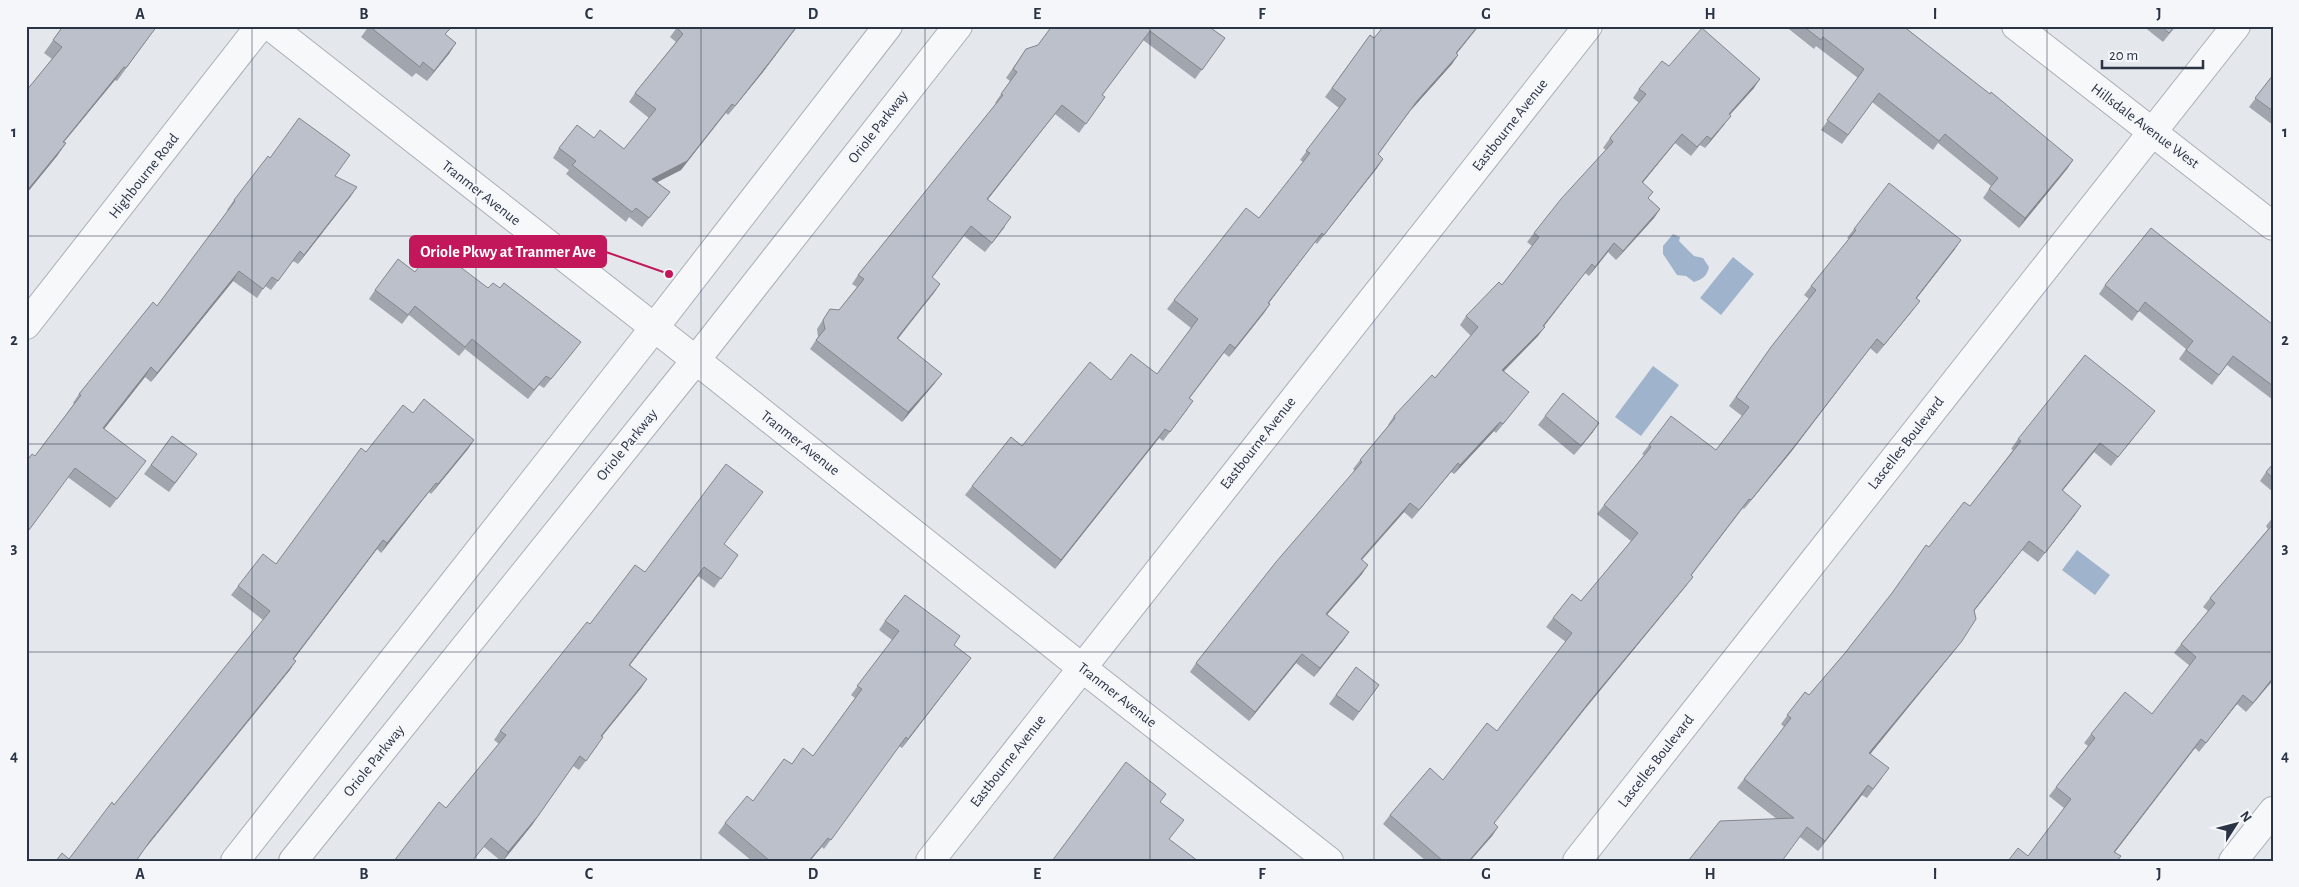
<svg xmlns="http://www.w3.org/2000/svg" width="2299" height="887" font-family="'Alegreya Sans',sans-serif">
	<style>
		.water { fill: #9fb4cc }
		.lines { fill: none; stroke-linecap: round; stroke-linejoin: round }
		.minor-casing { stroke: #a9aeb7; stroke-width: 30 }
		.minor { stroke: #f7f8fa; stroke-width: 28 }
		.wall { fill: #a1a5ae }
		.shaded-wall { fill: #83868d }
		.building { fill: #bbc0ca; stroke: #83868d }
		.grid { fill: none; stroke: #2b3445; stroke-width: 1; stroke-opacity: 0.55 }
		.labels { text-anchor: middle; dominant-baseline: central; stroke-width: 4; stroke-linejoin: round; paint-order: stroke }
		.street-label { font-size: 15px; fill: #2b3445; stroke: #f4f6f9 }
		.leader { fill: none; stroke: #c2185b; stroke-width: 2 }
		.callout-dot { fill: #c2185b; stroke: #f4f6f9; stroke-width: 2 }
		.callout { fill: #c2185b; stroke: #c2185b; stroke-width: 2 }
		.callout-label { font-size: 16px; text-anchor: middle; font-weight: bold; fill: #fff }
		.neatline { fill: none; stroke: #2b3445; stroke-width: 2 }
		.grid-label { font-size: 16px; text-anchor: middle; font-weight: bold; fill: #2b3445 }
	</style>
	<rect width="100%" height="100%" fill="#e4e7ec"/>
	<path class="water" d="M1673 234 1680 237 1679 241 1694 256 1703 258 1709 267C1707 276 1703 279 1694 282L1686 276 1677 275 1663 254V246Z
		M1733 257 1754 274 1721 315 1700 298Z
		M1653 366 1679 385 1641 436 1615 417Z
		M2077 550 2110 575 2095 595 2062 570Z"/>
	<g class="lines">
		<defs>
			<path id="minor" d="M270 26 716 376 1081 667 1329 861
				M2016 26 2273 226
				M26 325 260 26
				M235 861 654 328 888 26
				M293 861 695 361 958 26
				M930 861 1588 26
				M1577 861 2236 26
				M2233 861 2273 811"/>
		</defs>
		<use href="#minor" class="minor-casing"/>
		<use href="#minor" class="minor"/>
	</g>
	<path class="wall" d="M63 26H157L117 81 115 80 64 142 66 143 57 156 26 194V91L52 59 44 53Z
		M369 26 446 35 456 43 427 81 416 73 412 77 361 37Z
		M678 26H798L763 72 728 115 726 113 681 170 657 182 670 192 642 227 629 217 626 222 566 174 569 170 553 158 559 148 594 138 624 149 649 118 629 102 635 93 676 42 670 37Z
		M1052 26H1208L1225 38 1195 79 1143 40 1102 95 1105 97 1079 133 1055 114 988 199 1005 227 985 252 964 236 932 278 940 284 898 339 935 383 902 422 810 349 818 337 817 329 830 309 839 310 857 287 852 284 858 275 996 104 995 103 1010 81 1006 78 1026 49 1038 45Z
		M1785 26H1903L2073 160 2067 169 2019 228 1983 198 1991 186 1938 143 1933 150 1872 102 1842 144 1821 130 1858 78 1816 46 1814 49Z
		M2143 26H2176L2163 42Z
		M1370 35 1374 38 1457 53 1458 55 1452 64 1411 110 1378 155 1383 159 1377 168 1317 244 1315 242 1269 303 1270 304 1264 313 1229 357 1224 353 1190 398 1187 410 1163 441 1159 438 1055 569 965 495 972 486 1022 446 1111 380 1157 374 1191 328 1167 309 1174 300 1259 218 1303 162 1300 160 1339 108 1325 97Z
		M1669 66 1754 88 1730 115 1724 125 1705 148 1700 145 1691 156 1675 143 1643 182 1648 198 1660 209 1654 218 1616 260 1608 252 1589 276 1585 273 1544 326 1538 336 1504 371 1522 401 1496 433 1494 431 1454 474 1451 472 1412 519 1404 512 1362 560V574L1327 614 1349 632 1314 677 1296 663 1249 721 1190 672 1196 663 1355 471 1353 469 1360 460 1388 426V425L1394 416 1435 378 1471 336 1460 325 1466 316 1502 285 1532 246 1527 242 1534 233 1606 150 1603 148 1610 138 1639 103 1633 98 1639 89Z
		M2273 75V125L2249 107Z
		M335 176 351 196 298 264 293 261 271 290 265 286 257 298 233 281 151 382 145 377 104 429 139 470 110 508 69 478 35 456 74 404 73 403 79 394 157 306 228 211 227 210 234 200Z
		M1854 229 1955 249 1916 299 1913 310 1877 354 1870 348 1791 452 1744 509 1743 508 1691 576 1686 586 1584 710 1494 823 1498 827 1492 836 1470 861H1426L1383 824 1390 815 1443 780 1497 731 1566 642 1546 627 1553 618 1581 601 1631 541 1597 514 1604 505 1644 455 1642 454 1649 445 1716 450 1742 416 1729 406 1771 347 1809 299 1804 295 1811 286 1849 239 1847 238Z
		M415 272 488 288 574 351 544 388 539 385 528 399 465 349 459 356 409 315 402 324 369 299 375 290Z
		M2105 285 2272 324 2273 323V400L2227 365 2212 385 2179 359 2186 349 2139 311 2132 321 2099 294Z
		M413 413 468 449 431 494 429 492 381 553 377 549 294 659 290 670 69 859 114 805 263 620 231 595 238 586 276 564 366 452Z
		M1545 416 1593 432 1574 455 1538 425Z
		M2148 420 2111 466 2094 452 2062 491 2075 515 2038 562 2022 550 1974 611 1962 641 1955 650 1870 754 1882 778 1867 798 1862 795 1818 851 1737 788 1784 727 1781 724 1805 692 1809 695 1845 653 1929 547 1970 506 2013 450 2011 449 2018 439Z
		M172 436 197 454 169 492 144 474Z
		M2273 464V492L2260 481 2266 472Z
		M2273 517V680L2246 712 2237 704 2199 752 2195 748 2115 852 2028 856 2064 808 2049 796 2088 746 2084 743 2091 734 2152 714 2190 666 2174 653 2181 644 2208 611 2203 607 2210 598 2268 529 2266 526Z
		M724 544 738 555 714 588 698 576 630 665 647 679 641 688 602 736 597 746 579 770 573 766 532 825 503 861H501L484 847 446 808 499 744 494 740 500 731 590 624 645 572Z
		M885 621 954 645 971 658 902 748 899 746 824 849 822 847 810 861H752L718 833 725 823 753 801 792 764 813 756 855 698 851 695 892 640 879 630Z
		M1356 667 1379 685 1353 721 1329 704Z"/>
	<path class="shaded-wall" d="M797 26 763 72 728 115 735 106Z
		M1478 26H1479L1450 62 1456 53Z
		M456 43 449 54 427 81 434 71Z
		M1458 55 1452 64 1411 110 1417 101Z
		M124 67 115 80 54 154 63 142Z
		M1760 79 1754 88 1722 123 1729 114Z
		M732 104 681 170 646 188 652 179Z
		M1062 105 1055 114 981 208 987 199Z
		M1731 116 1724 125 1705 148 1711 139Z
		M1682 134 1675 143 1636 191 1642 182Z
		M66 143 57 156 26 194V192Z
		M1383 159 1377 168 1317 244 1324 235Z
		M2073 160 2067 169 2019 228 2025 218Z
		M357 187 351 196 298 264 304 255Z
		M1660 209 1654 218 1616 260 1623 251Z
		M1322 233 1315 242 1262 312 1268 303Z
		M1961 240 1955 249 1910 307 1916 298Z
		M1614 243 1608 252 1589 276 1595 267Z
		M1592 264 1538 334 1545 327 1538 336 1496 379 1502 370 1543 326Z
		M239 271 233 281 151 382 157 373Z
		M940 284 934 293 891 347 897 338Z
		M1920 301 1913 310 1877 354 1884 345Z
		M1270 304 1264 313 1229 357 1235 348Z
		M1877 339 1791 452 1744 509 1751 500Z
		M151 367 145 377 97 438 103 428Z
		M942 374 935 383 902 422 908 412Z
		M1500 422 1494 431 1454 474 1460 465Z
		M1599 423 1593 432 1574 455 1581 446Z
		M1165 429 1159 438 1055 569 1061 560Z
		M474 440 468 449 431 494 438 484Z
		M2100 443 2094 452 2055 500 2062 490Z
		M1458 463 1451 472 1412 519 1419 510Z
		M436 483 429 492 381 553 387 543Z
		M1410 503 1404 512 1354 568 1361 559Z
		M2081 506 2075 515 2038 562 2045 553Z
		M383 540 377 549 287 668 293 659Z
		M2029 541 2022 550 1967 620 1974 610Z
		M1368 565 1362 574 1320 623 1326 614Z
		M704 567 698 576 623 674 629 665Z
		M1693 577 1686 586 1584 710 1488 832 1590 701Z
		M1349 632 1343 641 1314 677 1320 668Z
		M1962 641 1955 650 1863 763 1869 753Z
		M1302 654 1296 663 1249 721 1255 712Z
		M971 658 964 667 902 748 908 739Z
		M296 661 290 670 144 850 150 841Z
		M2273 678V680L2246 712 2253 703Z
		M647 679 641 688 595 745 601 736Z
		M2243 695 2237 704 2199 752 2206 743Z
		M2201 739 2195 748 2108 861 2114 852Z
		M1868 785 1862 795 1818 851 1825 841Z
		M538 816 532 825 503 861 508 852Z
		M1498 827 1492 836 1470 861H1469Z
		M828 838 810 861H809Z"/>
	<path class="building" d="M63 26H157L126 68 124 67 63 142 66 143 26 192V91L62 47 53 40Z
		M369 26H446L450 29 445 34 456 43 434 71 423 62 420 67Z
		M678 26H797L769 63 735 106 732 104 687 161 652 179 670 192 649 218 636 208 632 212 572 165 576 161 559 148 577 125 594 138 600 130 624 149 656 109 635 93 683 34 677 28Z
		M1052 26H1208L1225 38 1202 70 1150 31 1102 95 1105 97 1086 124 1062 105 987 199 1011 217 992 243 971 226 932 277 940 284 897 338 942 374 908 412 816 340 825 329 823 320 830 309 839 310 864 279 858 275 1003 95 1001 94 1017 72 1013 69 1026 49 1038 45Z
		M1384 26H1478L1456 53 1458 55 1417 101 1378 154 1383 159 1324 235 1322 233 1268 303 1270 304 1235 348 1230 344 1189 398 1193 401 1170 432 1165 429 1061 560 972 486 1011 437 1022 446 1090 362 1111 380 1131 354 1157 374 1198 319 1174 300 1246 208 1259 218 1310 153 1306 151 1346 99 1332 88 1370 35 1374 38Z
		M1803 26H1903L1990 94 1991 92 2073 160 2025 218 1989 189 1998 178 1945 134 1939 141 1879 93 1848 135 1827 120 1864 69 1823 37 1821 40Z
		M2161 26H2175L2169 33Z
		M1702 28 1760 79 1729 114 1731 116 1711 139 1707 136 1697 147 1682 134 1642 182 1653 192 1648 198 1660 209 1623 251 1614 243 1595 267 1592 264 1543 326 1545 327 1502 370 1529 392 1503 424 1500 422 1460 465 1458 463 1419 510 1410 503 1361 559 1368 565 1326 614 1349 632 1320 668 1302 654 1255 712 1196 663 1276 562 1362 462 1360 460 1395 418 1394 416 1432 375 1435 378 1478 327 1466 316 1499 282 1502 285 1539 237 1534 233 1561 199 1613 142 1610 138 1646 94 1639 89 1662 61 1669 66Z
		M2273 75V111L2255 98Z
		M299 118 350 155 335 176 357 187 304 255 300 251 278 281 272 277 263 289 239 271 157 373 151 367 103 428 146 461 117 499 75 468 26 534V462L32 454 35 456 81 395 79 394 153 302 157 306 235 201 234 200 268 156 270 158Z
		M1889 183 1961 240 1916 298 1920 301 1884 345 1877 339 1797 443 1751 500 1749 499 1691 575 1693 577 1590 701 1494 823 1498 827 1469 861H1443L1390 815 1430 768 1443 780 1487 723 1497 731 1572 633 1553 618 1572 594 1581 601 1638 533 1604 505 1651 447 1649 445 1671 416 1716 450 1749 407 1736 397 1771 347 1816 290 1811 286 1856 230 1854 229Z
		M2151 228 2272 324 2273 323V386L2233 356 2219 375 2186 350 2193 341 2145 302 2138 312 2105 285Z
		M434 247 488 288 493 283 500 288 504 283 581 342 551 379 546 376 534 390 472 339 465 347 415 306 408 315 375 290 398 259 415 272Z
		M2085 355 2155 411 2118 457 2100 443 2062 490 2081 506 2045 553 2029 541 1974 610 1976 619 1962 641 1869 753 1889 768 1873 789 1868 785 1825 841 1807 827 1782 861H1688L1720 821 1794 818 1744 779 1791 718 1787 715 1805 692 1809 695 1845 653 1892 593 1926 545 1929 547 1964 502 1970 506 2021 441 2018 439Z
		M1563 393 1599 423 1581 446 1545 416Z
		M424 399 474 440 438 484 436 483 387 543 383 540 293 659 296 661 150 841 136 861H56L62 853 69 859 112 802 114 805 270 611 238 586 263 554 276 564 361 448 366 452 403 405 413 413Z
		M172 436 197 454 175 483 151 465Z
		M726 464 763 492 724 544 738 555 721 579 704 567 629 665 647 679 601 736 603 737 586 761 580 756 538 816 508 852 491 838 472 861H394L439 802 446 808 506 735 500 731 587 622 590 624 635 565 645 572Z
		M2273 464V478L2266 472Z
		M2273 524V678L2253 703 2243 695 2206 743 2201 739 2114 852 2121 856 2117 861H2008L2018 848 2028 856 2071 799 2056 787 2095 738 2091 734 2125 692 2152 714 2196 657 2181 644 2215 603 2210 598Z
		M905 595 960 636 954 645 971 658 908 739 906 737 831 840 828 838 809 861H770L725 823 747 796 753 801 784 759 792 764 803 748 813 756 862 689 857 686 899 631 885 621Z
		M1356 667 1379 685 1359 712 1336 695Z
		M1126 762 1166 794 1160 802 1184 820 1169 839 1198 861H1052Z"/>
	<path class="grid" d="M252 26V861M476 26V861M701 26V861M925 26V861M1150 26V861M1374 26V861M1598 26V861M1823 26V861M2047 26V861M26 236H2273M26 444H2273M26 652H2273"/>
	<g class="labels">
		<g class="street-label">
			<text transform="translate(1510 125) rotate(-52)">Eastbourne Avenue</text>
			<text transform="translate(2145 126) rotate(37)">Hillsdale Avenue West</text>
			<text transform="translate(878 127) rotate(-52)">Oriole Parkway</text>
			<text transform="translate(144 176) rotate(-52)">Highbourne Road</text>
			<text transform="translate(481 193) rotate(38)">Tranmer Avenue</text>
			<text transform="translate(800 443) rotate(38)">Tranmer Avenue</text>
			<text transform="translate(1258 443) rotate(-52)">Eastbourne Avenue</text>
			<text transform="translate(1906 443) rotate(-52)">Lascelles Boulevard</text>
			<text transform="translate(627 445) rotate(-51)">Oriole Parkway</text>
			<text transform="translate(1117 695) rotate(38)">Tranmer Avenue</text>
			<text transform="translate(374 761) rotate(-51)">Oriole Parkway</text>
			<text transform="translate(1008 761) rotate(-52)">Eastbourne Avenue</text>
			<text transform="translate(1656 761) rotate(-52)">Lascelles Boulevard</text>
		</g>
	</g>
	<path class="leader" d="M669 274L606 252"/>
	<circle class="callout-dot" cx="669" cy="274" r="5"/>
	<rect class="callout" x="410" y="236" width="196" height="31" rx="5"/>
	<g class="callout-label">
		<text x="508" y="257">Oriole Pkwy at Tranmer Ave</text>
	</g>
	<rect width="2299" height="887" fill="none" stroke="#f4f6f9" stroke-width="55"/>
	<g transform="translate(2236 824) rotate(54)" stroke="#f4f6f9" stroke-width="4" paint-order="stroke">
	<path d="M0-4L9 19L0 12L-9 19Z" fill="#2b3445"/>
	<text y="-8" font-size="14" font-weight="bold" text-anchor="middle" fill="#2b3445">N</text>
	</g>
	<path d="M2102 60v8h101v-8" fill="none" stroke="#2b3445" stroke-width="2.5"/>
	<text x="2109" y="60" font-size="15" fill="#2b3445" stroke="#f4f6f9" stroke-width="4" paint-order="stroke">20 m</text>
	<rect x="28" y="28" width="2244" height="832" class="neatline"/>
	<g class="grid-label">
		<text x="140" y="19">A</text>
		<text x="364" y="19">B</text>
		<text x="589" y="19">C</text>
		<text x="813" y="19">D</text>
		<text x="1037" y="19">E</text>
		<text x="1262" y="19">F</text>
		<text x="1486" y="19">G</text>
		<text x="1710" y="19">H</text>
		<text x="1935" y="19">I</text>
		<text x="2159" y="19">J</text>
		<text x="14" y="137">1</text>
		<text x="2285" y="137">1</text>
		<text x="14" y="345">2</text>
		<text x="2285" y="345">2</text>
		<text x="14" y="553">3</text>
		<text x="2285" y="553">3</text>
		<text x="14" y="761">4</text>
		<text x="2285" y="761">4</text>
		<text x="140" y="879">A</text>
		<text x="364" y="879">B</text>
		<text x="589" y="879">C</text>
		<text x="813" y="879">D</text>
		<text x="1037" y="879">E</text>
		<text x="1262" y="879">F</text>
		<text x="1486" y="879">G</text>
		<text x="1710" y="879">H</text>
		<text x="1935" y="879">I</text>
		<text x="2159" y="879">J</text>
	</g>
</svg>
